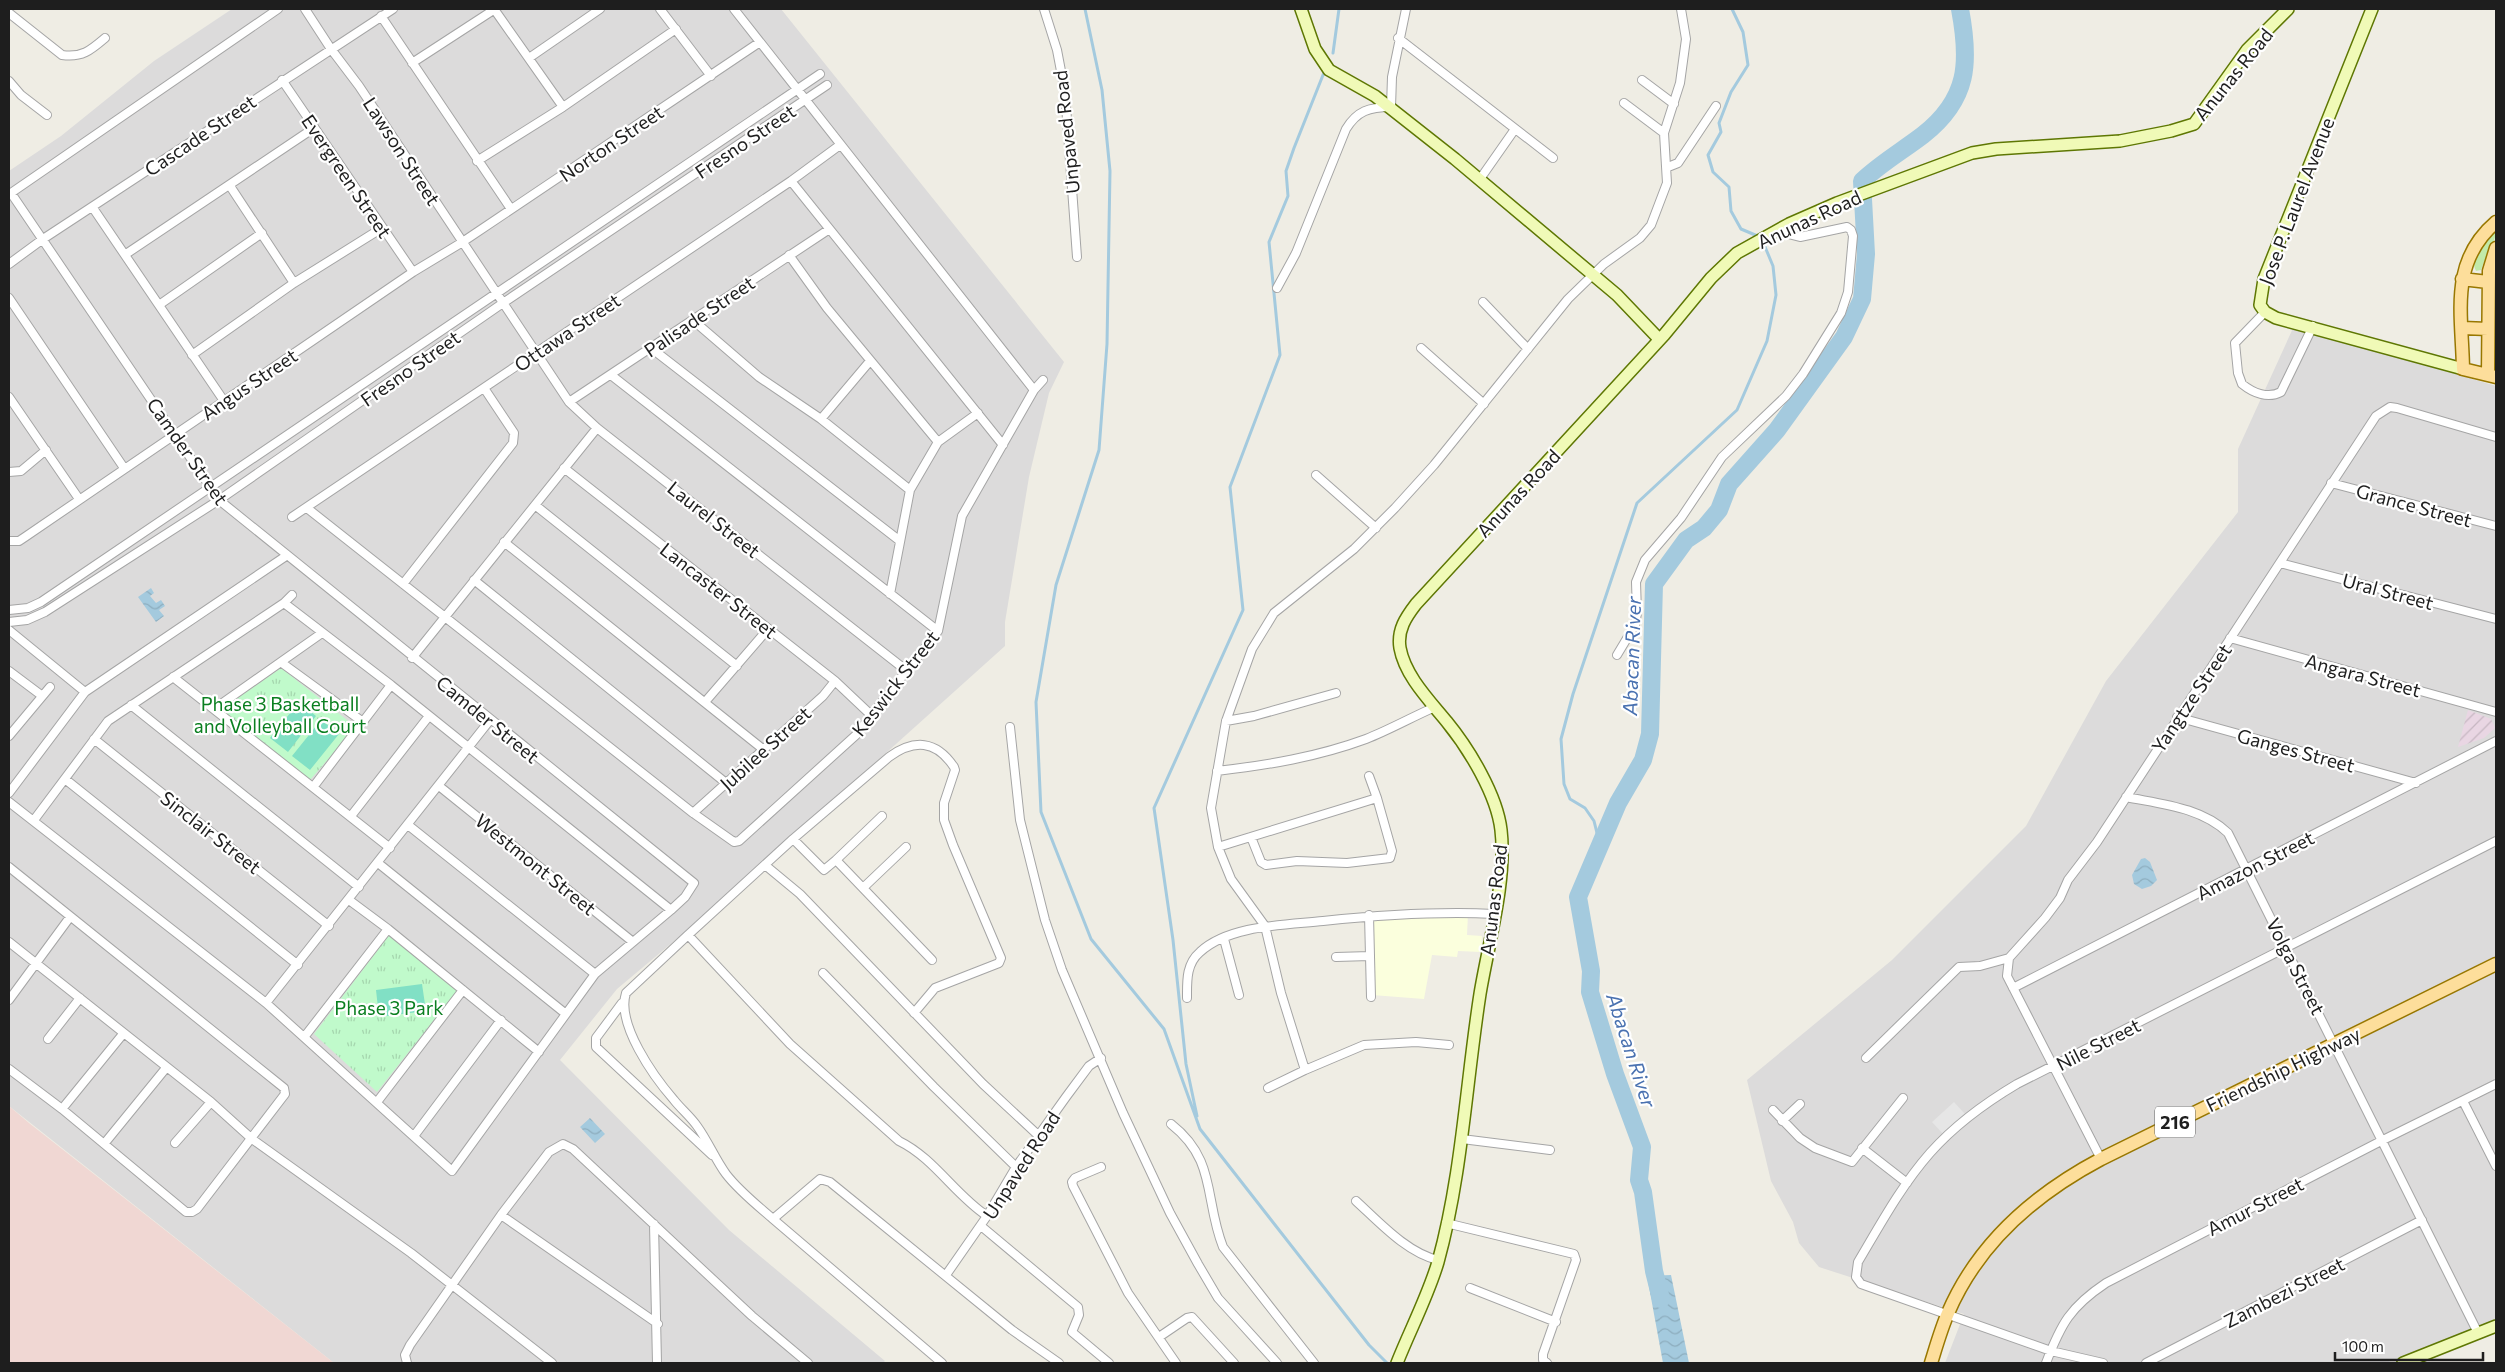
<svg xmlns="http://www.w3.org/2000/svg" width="2505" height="1372" font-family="Commissioner,sans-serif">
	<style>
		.residential { fill: #dcdbdb }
		.commercial { fill: #f0d7d3 }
		.industrial { fill: url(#industrial-furrows) }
		.education { fill: #fbffdd }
		.grass { fill: #c2eaa9 }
		.park { fill: url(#park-tufts) }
		.pitch { fill: #81e0c5 }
		.parking { fill: #e6e6e6 }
		.water { fill: url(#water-waves) }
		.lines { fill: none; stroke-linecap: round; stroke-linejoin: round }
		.stream { stroke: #a4cade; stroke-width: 3 }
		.river { stroke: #a4cade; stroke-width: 18 }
		.street-casing { stroke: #a5a5a5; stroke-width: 10 }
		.secondary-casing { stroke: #5e7703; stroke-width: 14 }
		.primary-casing { stroke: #987700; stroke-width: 15 }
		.street { stroke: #fff; stroke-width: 8 }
		.secondary { stroke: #f0fab7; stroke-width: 11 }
		.primary { stroke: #fdde9b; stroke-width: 12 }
		.labels { text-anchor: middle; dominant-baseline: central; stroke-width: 4.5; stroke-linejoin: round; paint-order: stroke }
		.shield { fill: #fff; stroke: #626262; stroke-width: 1 }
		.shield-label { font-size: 18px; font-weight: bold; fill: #1e1e1e }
		.street-label { font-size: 19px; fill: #1e1e1e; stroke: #fff }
		.park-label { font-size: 19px; fill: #0a7f20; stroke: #fff }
		.water-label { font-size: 20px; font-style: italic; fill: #4971b0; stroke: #fff }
	</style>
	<defs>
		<pattern id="industrial-furrows" width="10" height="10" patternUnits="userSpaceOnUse" patternTransform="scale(1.25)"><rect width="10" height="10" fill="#e9d6e3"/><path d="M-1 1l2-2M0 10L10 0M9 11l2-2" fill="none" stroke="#c7b7c2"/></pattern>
		<pattern id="park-tufts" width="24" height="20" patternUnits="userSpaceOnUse" patternTransform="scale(1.25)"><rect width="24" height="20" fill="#c0facb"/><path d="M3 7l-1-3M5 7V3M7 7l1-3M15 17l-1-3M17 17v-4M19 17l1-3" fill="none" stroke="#a5d6ae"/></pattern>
		<pattern id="water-waves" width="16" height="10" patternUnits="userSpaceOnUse" patternTransform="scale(1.25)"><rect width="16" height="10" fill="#a4cade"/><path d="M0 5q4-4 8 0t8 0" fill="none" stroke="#8dadbe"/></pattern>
	</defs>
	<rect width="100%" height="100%" fill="#efede4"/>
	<path class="residential" d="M232 9H781L1064 362 1049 393 1029 477 1005 622V646L717 905 617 989 560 1060 729 1230 885 1361 883 1363H334L9 1106V171L61 136 154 61Z
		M2294 326 2496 386V1327L2385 1363H1945L1964 1314 1819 1267 1799 1243 1793 1222 1771 1181 1747 1080 1892 960 2026 826 2106 681 2238 512V449Z"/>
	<path class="commercial" d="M9 1106 29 1123 334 1363H9Z"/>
	<path class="industrial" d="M2468 710 2491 719 2495 728 2484 738 2458 747Z"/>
	<path class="education" d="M1468 914 1467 935 1482 936 1481 952 1458 951 1457 957 1432 955 1424 999 1372 995 1371 919Z"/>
	<path class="grass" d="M2496 230C2496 243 2485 256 2481 270L2476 271 2474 266 2477 254Z"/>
	<path class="park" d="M281 668 356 727 310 780 216 713Z
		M390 934 457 991 377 1092 314 1034Z"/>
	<path class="pitch" d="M299 702 316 716 288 752 270 738Z
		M321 720 339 734 310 770 292 756Z
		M422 984 426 1011 379 1017 376 990Z"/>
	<path class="parking" d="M1954 1102 1965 1114 1943 1134 1932 1122Z"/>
	<path class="water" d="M151 588 154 593 150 596 156 603 161 600 165 606 159 610 164 616 156 622 138 597Z
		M2145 858 2150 862 2157 880 2151 886 2142 889 2134 884 2132 875 2141 859Z
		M590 1118 605 1134 595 1143 580 1127Z
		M1671 1275 1689 1363H1663L1647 1276Z"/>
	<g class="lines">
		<path class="stream" d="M1085 9 1102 90 1110 171 1107 344 1099 450 1056 585 1036 702 1041 812 1091 939 1164 1029 1200 1129 1369 1345 1387 1363
			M1732 9 1743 32 1748 65 1731 92 1719 123 1721 132 1708 155 1713 172 1729 187 1731 211 1741 229 1760 237
			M1333 53 1339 9
			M1600 845 1594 821 1585 808 1570 799 1564 784 1561 739 1573 694 1637 503 1737 410 1767 341 1776 295 1773 266 1763 242
			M1197 1116 1186 1064 1173 940 1154 808 1243 610 1230 487 1280 355 1269 242 1288 196 1286 171 1294 148 1325 70"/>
		<path class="river" d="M1661 1299 1654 1271 1643 1192 1639 1180 1642 1147 1615 1074 1590 992 1591 971 1578 897 1618 803 1643 760 1650 734 1654 584 1686 540 1704 528 1719 510 1729 484 1777 430 1844 337 1862 299 1866 254 1862 181C1881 163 1902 151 1923 135 1969 99 1970 62 1960 9"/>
		<defs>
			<path id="street" d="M305 9 331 49 359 86 569 402 597 428 907 671
				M494 9 563 107
				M660 9 711 76
				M734 9 1034 390
				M1044 9 1057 50 1065 92 1077 257
				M9 13 62 55C82 58 91 50 105 38
				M381 16 511 209
				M1398 38 1553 158
				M529 58 600 9
				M412 63 495 9
				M282 80 413 272
				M1642 80 1674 104
				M9 81 21 95 47 115
				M1624 103 1664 133
				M477 161 563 107 676 29
				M1668 167 1678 163 1716 106
				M1480 179 1515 129
				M791 181 1003 445
				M230 186 294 283
				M93 208 224 401
				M126 254 314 128
				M789 255 827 308 938 442
				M9 264 43 239 393 9
				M1277 288 1296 253 1346 129C1357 111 1369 107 1391 107L1392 77 1406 9
				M9 298 124 468
				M1483 302 1528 349
				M159 305 262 233
				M2265 312 2235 343 2238 373 2242 384C2253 393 2268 399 2281 392L2313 326
				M694 321 759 377 821 419 910 490
				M651 348 900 541
				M1421 348 1484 404
				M192 355 294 283 382 228
				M611 375 938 631
				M9 397 79 499
				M569 402 828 230
				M821 419 870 361
				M564 468 835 681 871 715
				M9 472 21 471 46 450
				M1316 475 1376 528
				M2331 483 2496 526
				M535 505 737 666
				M307 508 693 813 734 842 739 841 856 735 938 631 962 516 1034 390 1043 380
				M292 517 791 181 840 145
				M9 541H19L25 537 413 272 461 243 760 42
				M504 542 764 750
				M2280 563 2496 619
				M474 580 726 783
				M403 584 513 443 514 433 484 388
				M890 594 910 490 938 442 978 413
				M284 603 391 685 671 910
				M9 610 28 608 41 602 820 74
				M9 622 27 620 45 612 219 500 503 303 827 85
				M9 630 85 692
				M2230 638 2496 712
				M1617 655 1635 625 1637 613 1636 582 1645 560 1681 518 1722 457 1786 396 1803 374 1841 313 1848 292 1853 236 1851 230 1847 227 1800 237 1777 231
				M412 658 597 428
				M282 663 363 722
				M9 671 41 695
				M173 677 390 848
				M705 702 768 629
				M131 705 359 887
				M214 709 322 633
				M2177 717 2416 783
				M1226 721 1254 716 1336 693
				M1010 727 1020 820 1045 920 1062 970 1123 1113 1170 1213 1198 1264 1218 1298 1277 1363
				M9 736 50 687
				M94 739 329 926
				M1217 771C1268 765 1317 757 1366 739 1389 730 1412 717 1435 707
				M65 779 298 965
				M314 786 391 685
				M439 786 633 942
				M9 793 85 692 286 556
				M2126 797C2160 804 2201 807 2228 833L2478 1333
				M9 802 266 1003 452 1171 595 974 671 910 685 897 694 883 219 500 11 193 278 9
				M693 813 823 696 835 681
				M351 816 429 716
				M34 820 108 721 284 603 292 595
				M408 825 595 974
				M1251 837 1261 862 1266 865 1297 861 1347 863 1390 858 1392 851 1377 798
				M793 839 889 757C914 739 936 740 954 767L955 770 944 803V820L953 845 1001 958 999 963 935 988 914 1013
				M1218 847 1377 798 1369 776
				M836 860 882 816
				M378 863 566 1014
				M765 865 800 894 983 1084 1039 1136
				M9 867 284 1088 285 1094 197 1209 192 1212H186L62 1109 9 1069
				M864 887 906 847
				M349 900 388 929 539 1052
				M1369 915 1371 997
				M688 935 626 993C616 1024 654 1077 674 1100 681 1109 690 1116 697 1126 708 1141 715 1159 726 1174 739 1191 757 1205 773 1219
				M1224 939 1239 995
				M9 942 211 1102 252 1139 411 1253 552 1363
				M1336 957 1370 956
				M932 960 836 860 824 870 793 839 688 935 790 1044 899 1141C934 1158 955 1195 987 1216
				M823 973 934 1087 1016 1167
				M2013 988 2496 741
				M1187 998C1187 981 1186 964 1200 952 1229 925 1286 925 1323 921 1381 915 1436 911 1494 914
				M9 1000 70 917
				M266 1003 490 720
				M622 1003 596 1038V1047L712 1155
				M305 1036 388 929
				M48 1039 80 998
				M1866 1058 1959 967 1980 966 2009 958
				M1305 1070 1364 1045 1416 1042 1449 1045
				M1268 1088 1305 1070 1281 993 1265 926 1231 879 1218 847 1211 808 1226 721 1252 649 1274 613 1354 549 1395 508 1434 465 1568 299 1604 264 1640 238 1651 225 1667 183 1664 133 1680 83 1686 39 1681 9
				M2463 1101 2496 1166
				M377 1102 463 990
				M62 1109 123 1034
				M1773 1110 1800 1138 1815 1148 1852 1162 1903 1098
				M1782 1121 1800 1104
				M1171 1124C1217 1160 1204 1199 1223 1247L1314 1363
				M414 1136 501 1020
				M1462 1139 1550 1150
				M175 1143 211 1102
				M104 1144 166 1068
				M1862 1148 1907 1183
				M2101 1159 2007 976 2009 958 2045 918 2060 898 2068 880 2097 842 2376 416 2390 407 2397 408 2496 437
				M1101 1167 1075 1178 1072 1182 1073 1186 1128 1293 1176 1363
				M1356 1201C1379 1222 1407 1253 1438 1260
				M501 1215 658 1324
				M1446 1223 1574 1254 1576 1260 1543 1354V1360L1547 1363
				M654 1224 657 1363
				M981 1226 1078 1307 1079 1315 1072 1332 1109 1363
				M946 1275 987 1216 1016 1167 1066 1097 1089 1066 1101 1058
				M1470 1288 1556 1322
				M1159 1337 1187 1318 1192 1317 1234 1363
				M407 1363 405 1355 410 1345 501 1215 549 1152 563 1144 573 1149 752 1316 808 1363
				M942 1363 773 1219 820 1179 830 1182 1012 1330 1059 1363
				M2046 1363C2061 1324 2070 1307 2106 1283L2383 1140 2496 1084
				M2103 1363 2051 1351 1861 1284 1856 1277 1858 1262C1880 1225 1901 1186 1930 1153 1954 1126 1985 1103 2017 1084L2496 841
				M2146 1363 2422 1220"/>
			<path id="secondary" d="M1301 9 1315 49 1329 70 1375 96 1455 159 1617 295 1659 339
				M2372 9 2264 279 2260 305 2265 312 2276 318 2463 369
				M1397 1363C1410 1330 1428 1296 1438 1262 1462 1175 1466 1084 1480 994 1488 945 1507 880 1501 830 1497 795 1469 749 1447 722 1430 701 1405 676 1400 648 1397 630 1406 617 1416 604L1664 335 1711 278 1737 253 1789 224 1837 203 1972 153 1996 149 2120 141 2171 131 2194 124 2247 50 2288 9
				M2403 1363 2496 1326"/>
			<path id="primary" d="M2496 222C2449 262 2462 313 2463 369L2496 377
				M2462 279 2488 282
				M2463 328 2488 329
				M2488 375 2489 271 2496 248
				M1931 1363C1936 1347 1941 1329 1948 1313 1978 1243 2035 1194 2101 1159L2496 964"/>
		</defs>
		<use href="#street" class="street-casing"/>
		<use href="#secondary" class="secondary-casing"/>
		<use href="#primary" class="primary-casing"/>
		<use href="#street" class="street"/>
		<use href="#secondary" class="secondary"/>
		<use href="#primary" class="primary"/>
	</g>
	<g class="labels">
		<rect class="shield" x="2155" y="1106.5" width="40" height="31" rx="4"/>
		<g class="shield-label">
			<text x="2175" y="1122">216</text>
		</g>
		<g class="street-label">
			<text transform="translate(2233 74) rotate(-51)">Anunas Road</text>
			<text transform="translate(1066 132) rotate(-96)">Unpaved Road</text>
			<text transform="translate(200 135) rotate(-34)">Cascade Street</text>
			<text transform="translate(745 141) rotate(-34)">Fresno Street</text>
			<text transform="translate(611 143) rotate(-34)">Norton Street</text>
			<text transform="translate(402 151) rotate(57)">Lawson Street</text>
			<text transform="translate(347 176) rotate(56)">Evergreen Street</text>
			<text transform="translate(2296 201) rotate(-69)">Jose P. Laurel Avenue</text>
			<text transform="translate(1809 219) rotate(-25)">Anunas Road</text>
			<text transform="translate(699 316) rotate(-34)">Palisade Street</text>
			<text transform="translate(567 332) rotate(-34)">Ottawa Street</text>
			<text transform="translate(410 368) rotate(-35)">Fresno Street</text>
			<text transform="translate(249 384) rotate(-34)">Angus Street</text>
			<text transform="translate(188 451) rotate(55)">Camder Street</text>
			<text transform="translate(1518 493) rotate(-47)">Anunas Road</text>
			<text transform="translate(2414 505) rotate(15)">Grance Street</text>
			<text transform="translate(714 519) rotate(38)">Laurel Street</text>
			<text transform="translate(719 590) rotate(38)">Lancaster Street</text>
			<text transform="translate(2388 591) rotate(15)">Ural Street</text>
			<text transform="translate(2363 675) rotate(15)">Angara Street</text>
			<text transform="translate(895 683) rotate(-52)">Keswick Street</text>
			<text transform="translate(2191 698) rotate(-56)">Yangtze Street</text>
			<text transform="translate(488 719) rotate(39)">Camder Street</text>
			<text transform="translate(765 748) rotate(-42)">Jubilee Street</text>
			<text transform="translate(2296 750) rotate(15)">Ganges Street</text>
			<text transform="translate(211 832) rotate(38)">Sinclair Street</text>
			<text transform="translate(536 864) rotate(39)">Westmont Street</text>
			<text transform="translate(2255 865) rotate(-27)">Amazon Street</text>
			<text transform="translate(1493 900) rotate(-83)">Anunas Road</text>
			<text transform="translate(2296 966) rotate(63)">Volga Street</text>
			<text transform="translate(2098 1044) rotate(-27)">Nile Street</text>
			<text transform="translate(2283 1069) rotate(-26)">Friendship Highway</text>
			<text transform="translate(1021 1165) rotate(-57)">Unpaved Road</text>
			<text transform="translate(2255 1206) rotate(-27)">Amur Street</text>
			<text transform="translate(2284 1292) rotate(-27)">Zambezi Street</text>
		</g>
		<g class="park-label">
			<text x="280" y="703">Phase 3 Basketball<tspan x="280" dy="22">and Volleyball Court</tspan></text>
			<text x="389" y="1007">Phase 3 Park</text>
		</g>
		<g class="water-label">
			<text transform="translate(1631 656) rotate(-88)">Abacan River</text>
			<text transform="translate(1632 1050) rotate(72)">Abacan River</text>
		</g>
	</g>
	<rect width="2505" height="1372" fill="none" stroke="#1e1e1e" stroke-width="20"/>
	<path d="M2335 1352v8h148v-8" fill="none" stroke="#1e1e1e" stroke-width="2.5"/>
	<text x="2342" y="1352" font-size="15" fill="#1e1e1e" stroke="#ffffff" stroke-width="4" paint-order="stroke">100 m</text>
</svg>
